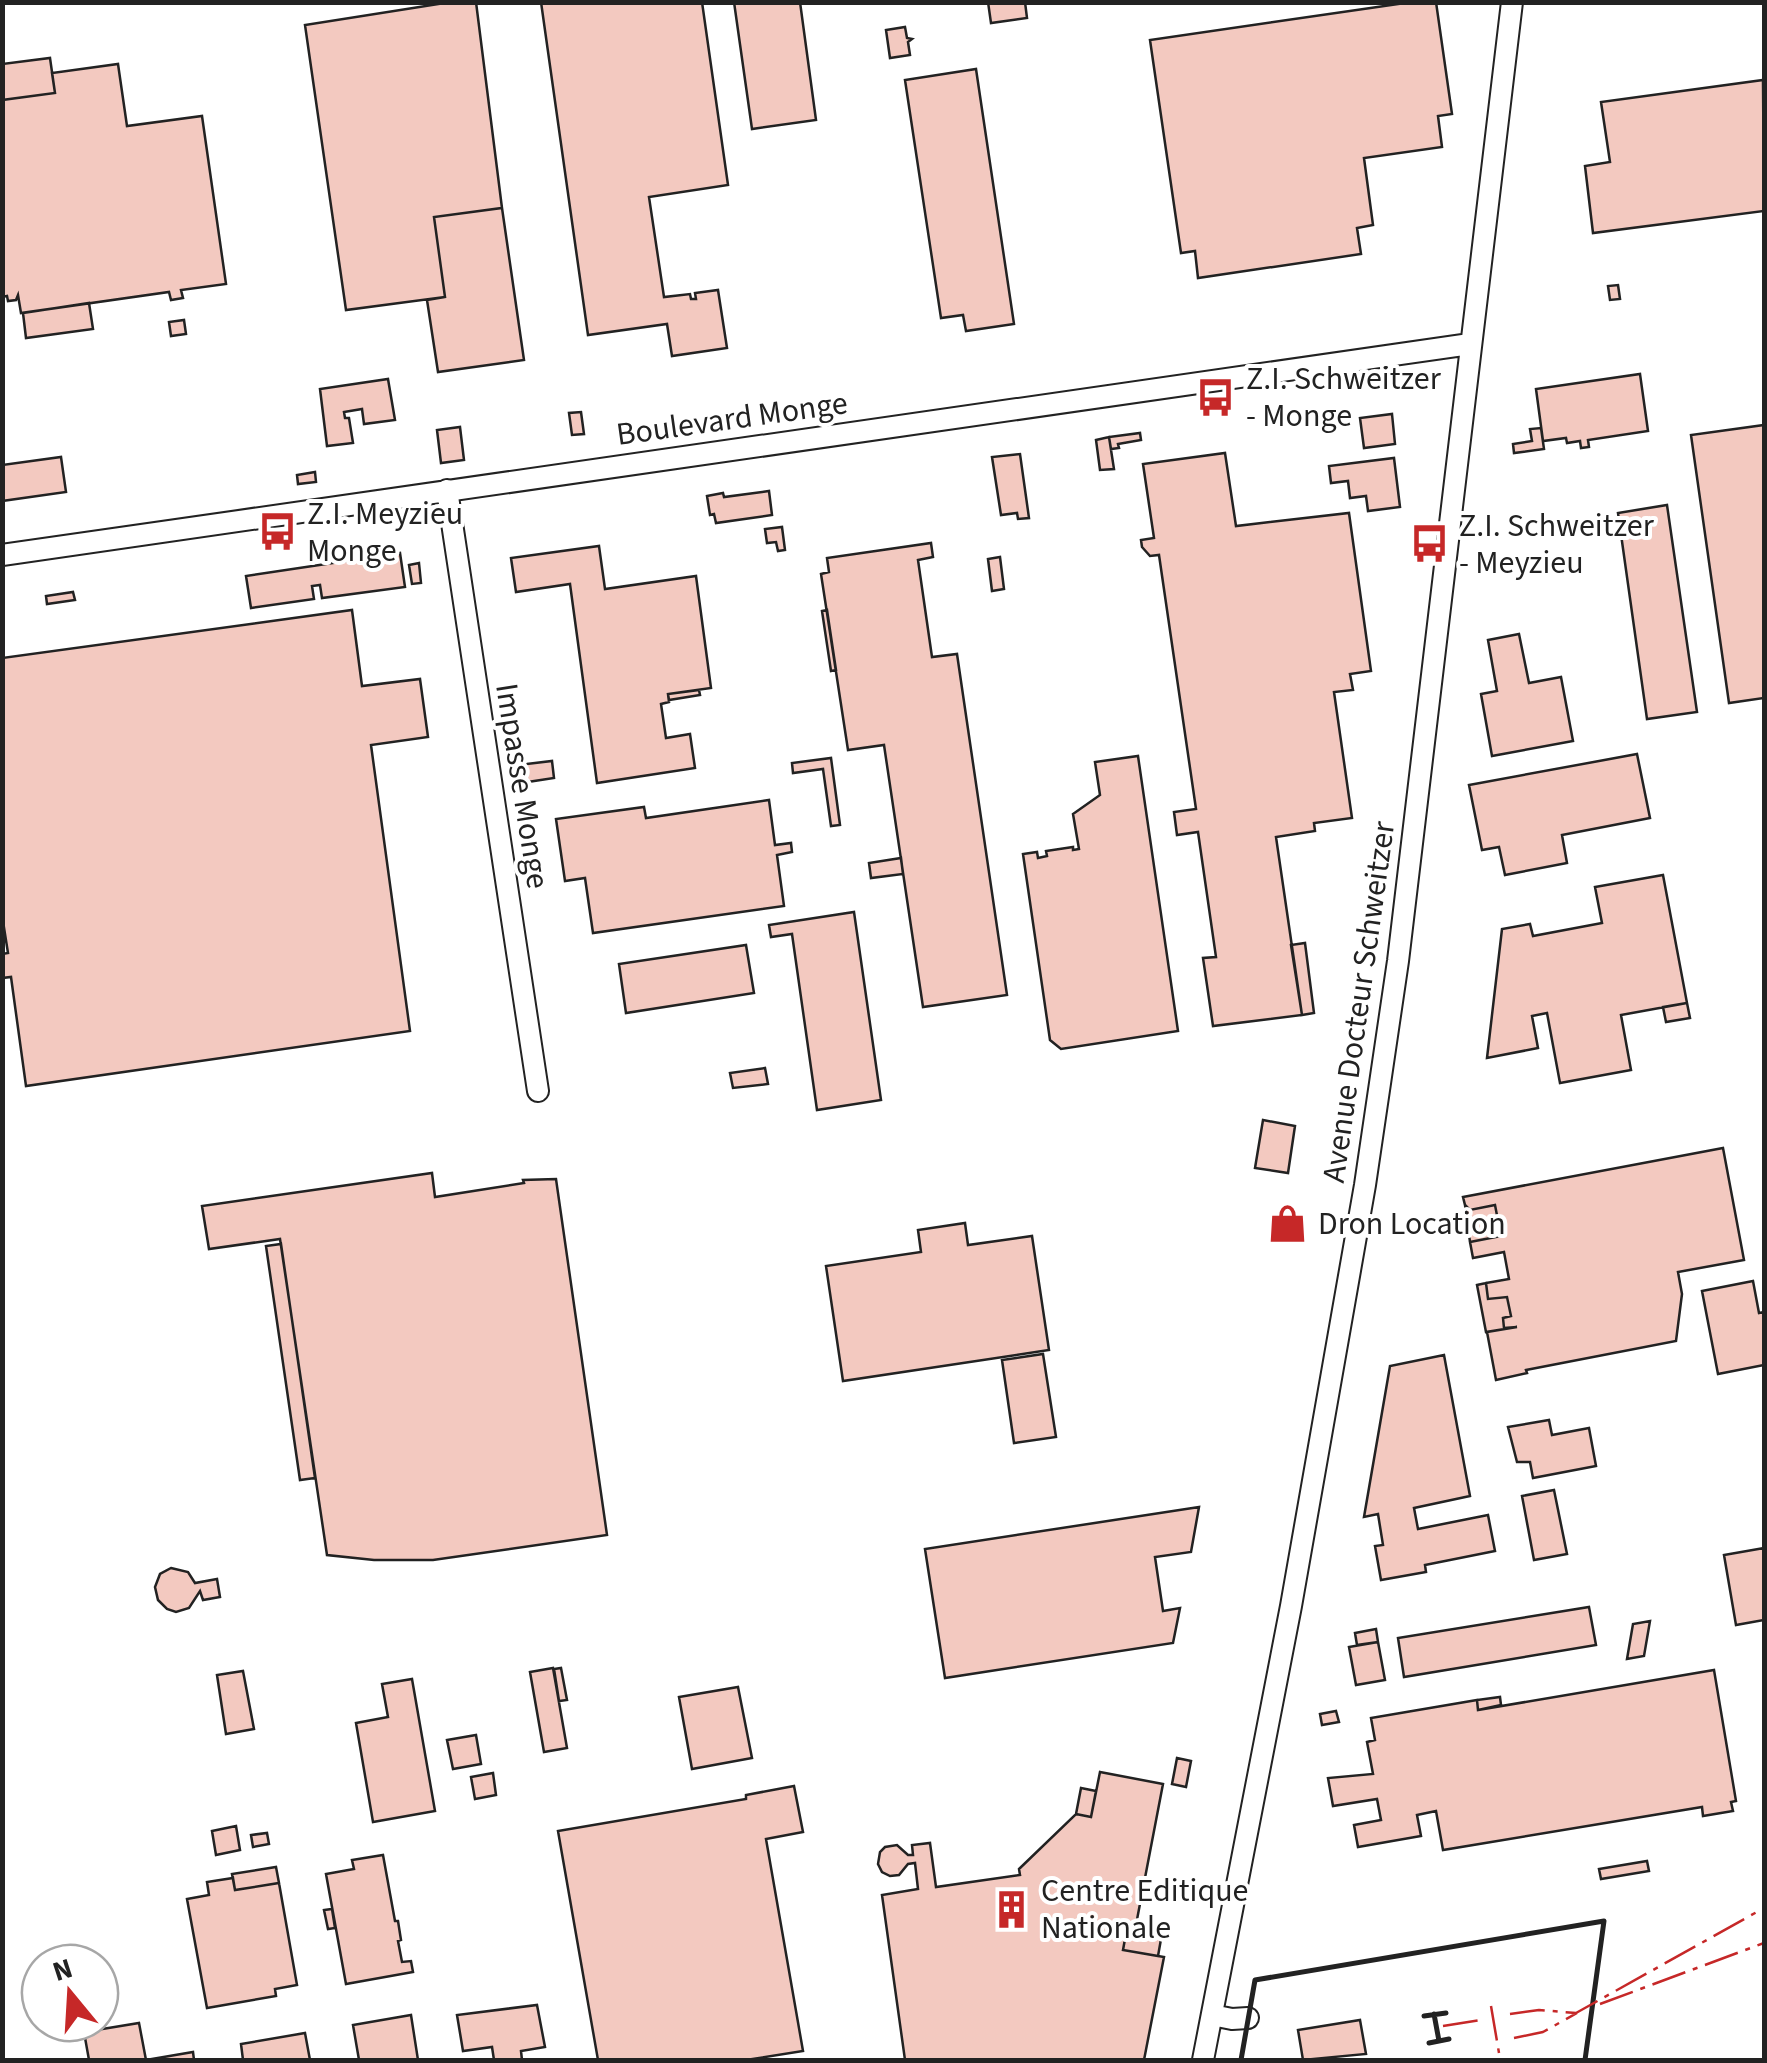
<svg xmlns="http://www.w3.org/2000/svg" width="1767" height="2063" font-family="'Source Sans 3',sans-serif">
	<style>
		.building { fill: #f3c9c0; stroke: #222; stroke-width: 2.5 }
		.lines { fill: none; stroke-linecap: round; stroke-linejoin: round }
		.street-casing { stroke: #222; stroke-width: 24 }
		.street { stroke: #fff; stroke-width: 20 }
		.wall { stroke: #222; stroke-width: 5 }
		.power { stroke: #c62828; stroke-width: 2.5; stroke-dasharray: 35 8 5 8; stroke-linecap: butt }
		.labels { text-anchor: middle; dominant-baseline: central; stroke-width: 8; stroke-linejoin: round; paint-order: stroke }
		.poi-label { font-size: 32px; fill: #222; stroke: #fff; text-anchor: start }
		.street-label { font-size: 32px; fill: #222; stroke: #fff }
	</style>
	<rect width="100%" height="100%" fill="#fff"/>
	<path class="building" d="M451 2H476L502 208 434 217 445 297 346 310 305 25Z
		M541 2H702L728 185 649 197 664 297 690 294 691 299H696L695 293 718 290 727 348 672 356 667 324 588 335Z
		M734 2H800L816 120 752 129Z
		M988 2H1025L1027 18 991 23Z
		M1412 2H1436L1452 114 1438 116 1442 147 1364 158 1373 225 1357 228 1361 254 1198 278 1195 251 1181 253 1150 40Z
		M905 27 907 38 912 39 908 42 910 55 890 58 886 30Z
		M50 58 55 93 2 100V64Z
		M118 64 127 126 202 116 226 284 181 290 183 298 171 300 169 292 21 313 18 295 16 300 8 301 7 296 2 297V100L55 93 52 73Z
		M976 69 1014 324 966 331 963 315 941 318 905 80Z
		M1763 80 1764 211 1593 233 1585 166 1610 162 1601 102Z
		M502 208 524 360 438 372 427 300 445 297 434 217Z
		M1618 285 1620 299 1610 300 1608 286Z
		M89 303 93 329 26 338 23 313Z
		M184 320 186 334 171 336 169 322Z
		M1640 374 1648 431 1588 440 1589 447 1581 448 1580 441 1567 443 1566 438 1543 441 1536 389Z
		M388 379 395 420 364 424 362 409 344 412 345 418H349L353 443 327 446 320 389Z
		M581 412 584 434 572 435 569 413Z
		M1392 414 1395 444 1364 448 1360 418Z
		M1764 425V698L1729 703 1691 435Z
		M460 427 464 460 441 463 437 430Z
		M1541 428 1544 449 1514 453 1513 444 1532 441 1530 429Z
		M1140 433 1141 440 1118 444 1119 448 1111 449 1109 437Z
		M1109 437 1114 469 1100 470 1096 440Z
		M1225 453 1236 526 1349 513 1371 671 1350 674 1353 690 1334 692 1352 818 1314 823 1315 831 1276 837 1302 1015 1213 1026 1203 958 1216 957 1198 832 1177 835 1174 812 1196 809 1159 555 1150 556 1142 547 1141 540 1154 538 1143 464Z
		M1020 454 1029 518 1018 519 1017 513 1001 515 992 457Z
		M61 457 66 492 2 501V465Z
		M1394 458 1400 507 1368 511 1366 496 1350 498 1348 481 1331 483 1329 466Z
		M315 472 316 482 298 484 297 475Z
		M769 491 772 515 716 523 714 514 710 515 707 496 723 493 724 497Z
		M1667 505 1697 712 1647 719 1618 513Z
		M782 527 785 550 778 551 776 542 767 543 765 529Z
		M931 543 933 557 918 560 932 657 957 654 1007 995 923 1007 884 745 848 750 821 574 829 572 827 558Z
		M599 546 605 589 696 576 711 688 668 694 669 702 661 704 666 738 690 734 695 768 597 783 570 584 516 592 511 558Z
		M400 553 405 587 322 598 320 585 312 586 314 599 251 608 246 576Z
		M1000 557 1004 589 992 591 988 559Z
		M419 563 421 583 412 584 409 565Z
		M73 592 75 600 47 604 46 596Z
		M352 610 362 686 420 679 428 737 371 745 410 1031 26 1086 11 977 2 978V954L8 953 2 915V658Z
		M827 610 836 670 831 671 822 611Z
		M1519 634 1529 683 1561 677 1573 741 1492 756 1481 694 1497 691 1488 640Z
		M699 690 700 695 669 700 668 694Z
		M1637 754 1650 818 1562 835 1567 863 1505 875 1499 847 1482 850 1469 785Z
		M1138 756 1178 1031 1061 1049 1050 1040 1023 854 1037 852 1038 858 1047 856 1046 851 1073 847V850L1079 849 1073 814 1100 795 1095 762Z
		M831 758 840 825 831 826 823 769 793 773 792 763Z
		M552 761 554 778 521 783 518 765Z
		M769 800 775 845 791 843 792 852 777 855 784 906 593 933 585 878 565 881 556 819 644 807 646 818Z
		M901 858 903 874 871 878 869 863Z
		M1663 875 1687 1003 1621 1015 1631 1070 1560 1083 1547 1013 1532 1016 1538 1048 1487 1058 1502 929 1530 924 1533 936 1602 923 1595 887Z
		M854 912 881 1100 817 1110 792 934 771 937 769 925Z
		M1305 943 1314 1013 1302 1015 1291 945Z
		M746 945 754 993 626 1013 619 964Z
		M1687 1003 1690 1018 1666 1022 1663 1007Z
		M765 1068 768 1084 733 1088 730 1073Z
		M1263 1120 1295 1126 1288 1173 1255 1168Z
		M1723 1148 1744 1260 1678 1272 1682 1294 1676 1341 1526 1370 1527 1373 1496 1380 1487 1332 1517 1327 1504 1328 1503 1318 1511 1316 1507 1297 1488 1299 1486 1283 1509 1279 1504 1252 1473 1258 1470 1242 1501 1236 1495 1205 1470 1210 1465 1205 1463 1197Z
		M432 1173 435 1197 524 1183 523 1180 556 1179 607 1535 433 1560H374L327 1555 280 1239 209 1249 202 1206Z
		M1465 1205 1470 1210 1495 1205 1501 1236 1470 1242Z
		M965 1223 968 1245 1032 1236 1049 1350 843 1381 826 1266 921 1252 918 1230Z
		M281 1244 315 1478 300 1480 266 1246Z
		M1753 1281 1759 1313 1764 1312V1365L1718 1374 1702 1291Z
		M1486 1283 1488 1299 1507 1297 1511 1316 1503 1318 1504 1328 1517 1327 1486 1332 1477 1285Z
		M1043 1354 1056 1437 1014 1443 1002 1360Z
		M1444 1355 1470 1496 1414 1508 1418 1529 1488 1515 1495 1551 1425 1565 1426 1572 1381 1580 1375 1546 1383 1545 1378 1514 1364 1517 1390 1366Z
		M1549 1420 1552 1435 1589 1428 1596 1466 1533 1478 1530 1462H1517L1508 1427Z
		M1554 1490 1567 1554 1534 1560 1522 1496Z
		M1199 1507 1191 1552 1155 1557 1163 1611 1180 1608 1173 1643 945 1678 925 1549Z
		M1764 1548V1620L1736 1625 1724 1555Z
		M171 1568 188 1572 195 1583 217 1579 220 1597 203 1600 200 1591 189 1608 176 1612 167 1609 158 1600 155 1587 160 1574Z
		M1589 1607 1596 1645 1404 1677 1398 1638Z
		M1650 1621 1644 1656 1627 1659 1633 1624Z
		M1376 1629 1378 1642 1357 1645 1355 1633Z
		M1378 1642 1385 1680 1356 1685 1349 1647Z
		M553 1668 567 1748 544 1752 530 1672Z
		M561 1668 567 1700 559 1701 554 1669Z
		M1714 1670 1736 1801 1731 1802 1733 1811 1703 1816 1702 1807 1443 1850 1436 1811 1417 1815 1421 1836 1358 1847 1354 1825 1381 1820 1377 1799 1333 1806 1328 1778 1373 1774 1367 1742 1375 1740 1371 1718 1477 1700 1478 1710Z
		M243 1671 254 1729 226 1734 217 1675Z
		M412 1679 435 1811 373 1822 356 1723 388 1717 382 1684Z
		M738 1687 752 1758 692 1769 679 1697Z
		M1500 1697 1501 1705 1478 1710 1477 1700Z
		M1336 1711 1339 1722 1322 1725 1320 1714Z
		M476 1735 481 1764 453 1769 447 1740Z
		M1177 1758 1191 1761 1186 1787 1172 1784Z
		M1100 1772 1163 1784 1135 1930 1127 1928 1123 1950 1164 1957 1144 2060H905L882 1895 918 1889 915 1863 908 1864 899 1875 890 1876 882 1872 878 1864 880 1852 885 1847 897 1845 908 1855H913L912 1845 930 1843 936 1887 1020 1875 1019 1869 1076 1814 1091 1817Z
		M493 1773 496 1795 475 1799 471 1777Z
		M794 1786 803 1832 766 1839 803 2051 746 2060H598L558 1831 746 1799V1795Z
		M1081 1788 1096 1791 1091 1817 1076 1814Z
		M236 1826 240 1850 216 1855 212 1831Z
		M267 1833 269 1844 253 1847 251 1835Z
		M383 1855 395 1921H398L401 1940 398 1941 402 1962 411 1961 413 1972 346 1984 326 1874 354 1869 352 1860Z
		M1647 1861 1649 1871 1601 1879 1599 1869Z
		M276 1867 279 1883 235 1890 232 1874Z
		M233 1878 235 1890 279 1883 297 1985 275 1989 276 1996 207 2008 187 1899 209 1895 207 1882Z
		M332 1909 335 1928 328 1929 324 1910Z
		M1136 1923 1163 1928 1158 1956 1123 1950 1127 1928 1135 1930Z
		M537 2005 545 2047 521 2051 522 2060H494L492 2047 463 2051 457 2015Z
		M411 2015 418 2060H359L353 2025Z
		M1360 2020 1366 2054 1303 2060 1298 2030Z
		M139 2023 146 2060H89L84 2032Z
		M305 2033 310 2060H243L241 2044Z
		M193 2052 194 2060H142H146Z"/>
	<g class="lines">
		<defs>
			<path id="street" d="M447 490 538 1091
				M2 555 1470 344
				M1212 2015 1232 2019 1248 2018
				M1203 2060 1291 1606 1365 1185 1398 961 1512 2"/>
		</defs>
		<use href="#street" class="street-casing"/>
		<use href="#street" class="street"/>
		<path class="wall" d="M1434 2014 1439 2041
			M1424 2016 1446 2013
			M1429 2043 1449 2039
			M1241 2060 1255 1980 1604 1921 1585 2060"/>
		<path class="power" d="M1600 2004 1764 1943
			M1491 2006 1499 2053
			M1510 2014 1539 2010 1576 2013 1764 1908
			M1443 2026 1481 2020
			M1514 2038 1543 2032 1577 2013"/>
	</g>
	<defs>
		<symbol id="bus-bare" viewBox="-9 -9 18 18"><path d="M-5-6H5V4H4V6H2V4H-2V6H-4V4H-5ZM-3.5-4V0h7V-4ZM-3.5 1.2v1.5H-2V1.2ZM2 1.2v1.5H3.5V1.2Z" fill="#c62828" stroke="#fff" stroke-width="2.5" paint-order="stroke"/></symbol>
		<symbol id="shop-bare" viewBox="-9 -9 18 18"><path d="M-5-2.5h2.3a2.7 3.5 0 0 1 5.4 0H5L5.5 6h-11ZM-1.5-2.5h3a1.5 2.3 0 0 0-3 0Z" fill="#c62828" stroke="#fff" stroke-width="2.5" paint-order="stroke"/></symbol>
		<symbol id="building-bare" viewBox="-9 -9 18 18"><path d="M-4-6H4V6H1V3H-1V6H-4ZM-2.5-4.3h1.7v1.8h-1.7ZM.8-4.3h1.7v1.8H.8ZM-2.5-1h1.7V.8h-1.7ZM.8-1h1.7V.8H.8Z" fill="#c62828" stroke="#fff" stroke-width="2.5" paint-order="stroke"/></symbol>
	</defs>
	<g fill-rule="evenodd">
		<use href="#bus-bare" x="1188" y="370" width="55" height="55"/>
		<use href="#bus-bare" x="250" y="504" width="55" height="55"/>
		<use href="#bus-bare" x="1402" y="516" width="55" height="55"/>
		<use href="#shop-bare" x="1260" y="1196" width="55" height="55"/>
		<use href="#building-bare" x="984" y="1882" width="55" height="55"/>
	</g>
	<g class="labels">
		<g class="poi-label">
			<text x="1246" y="379">Z.I. Schweitzer<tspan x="1246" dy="37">- Monge</tspan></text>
			<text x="307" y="514">Z.I. Meyzieu<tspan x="307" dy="37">Monge</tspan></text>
			<text x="1459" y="526">Z.I. Schweitzer<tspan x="1459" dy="37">- Meyzieu</tspan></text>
			<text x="1318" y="1224">Dron Location</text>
			<text x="1041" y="1891">Centre Editique<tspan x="1041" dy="37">Nationale</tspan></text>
		</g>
		<g class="street-label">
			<text transform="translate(732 419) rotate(-8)">Boulevard Monge</text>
			<text transform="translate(522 786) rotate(81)">Impasse Monge</text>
			<text transform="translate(1359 1002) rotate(-82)">Avenue Docteur Schweitzer</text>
		</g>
	</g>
	<rect width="1767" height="2063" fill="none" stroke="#222222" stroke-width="10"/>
	<g transform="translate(70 1993) rotate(342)"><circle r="48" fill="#ffffff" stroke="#a7a7a7" stroke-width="2.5"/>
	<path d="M0-8L18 38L0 25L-18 38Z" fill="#c62828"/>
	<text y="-15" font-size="28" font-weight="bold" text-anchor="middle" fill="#222222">N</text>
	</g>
</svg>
